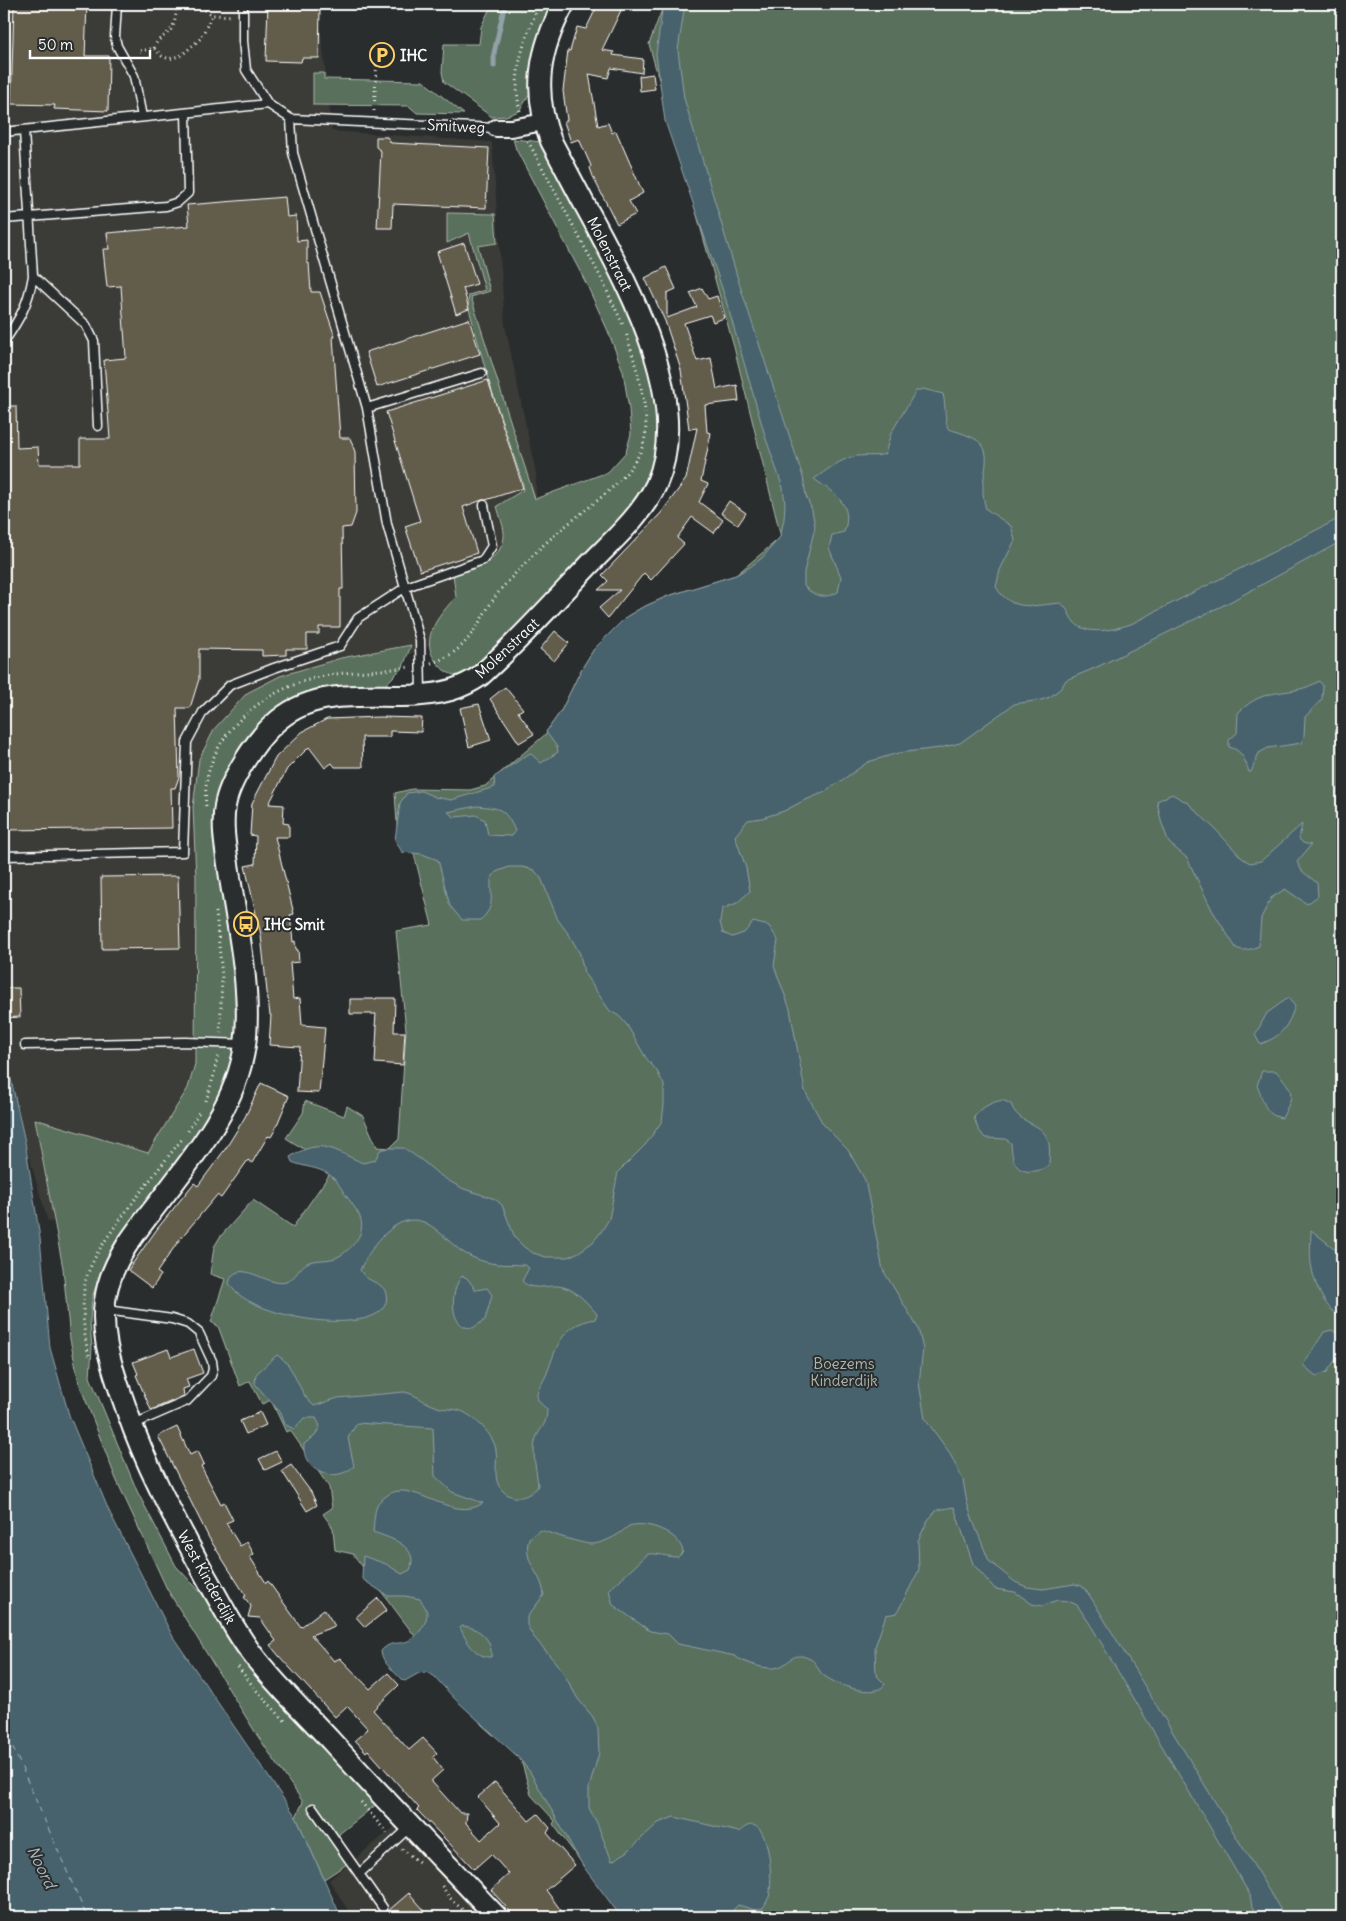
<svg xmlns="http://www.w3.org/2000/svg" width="1346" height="1921" font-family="Delius,sans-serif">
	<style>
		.built { fill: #3b3b37 }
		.green { fill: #596f5b; stroke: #acb7ad }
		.water { fill: #47626c; stroke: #91a1a7; fill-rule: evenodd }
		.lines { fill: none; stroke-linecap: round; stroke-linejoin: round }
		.stream { stroke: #91a1a7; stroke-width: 5 }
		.ferry { stroke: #acb8bd; stroke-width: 1; stroke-dasharray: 6 5; stroke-linecap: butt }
		.building { fill: #625c4b; stroke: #fff }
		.service-casing { stroke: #fff; stroke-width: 11 }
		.minor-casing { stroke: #fff; stroke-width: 20 }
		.tertiary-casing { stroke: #fff; stroke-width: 24 }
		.path { stroke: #fff; stroke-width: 3; stroke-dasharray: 1 4; stroke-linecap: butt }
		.service { stroke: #2a2d2e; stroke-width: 8 }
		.minor { stroke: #2a2d2e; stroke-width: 16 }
		.tertiary { stroke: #2a2d2e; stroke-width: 20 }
		.labels { text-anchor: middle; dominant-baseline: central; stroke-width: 4; stroke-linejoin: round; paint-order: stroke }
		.poi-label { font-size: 15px; font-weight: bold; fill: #fff; stroke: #2a2d2e; text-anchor: start }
		.street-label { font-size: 15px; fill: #fff; stroke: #2a2d2e }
		.park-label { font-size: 15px; fill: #acb7ad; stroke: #2a2d2e }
		.water-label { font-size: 16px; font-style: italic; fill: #acb8bd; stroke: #2a2d2e }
	</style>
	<rect width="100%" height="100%" fill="#2a2d2e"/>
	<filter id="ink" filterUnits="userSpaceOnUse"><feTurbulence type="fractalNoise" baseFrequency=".02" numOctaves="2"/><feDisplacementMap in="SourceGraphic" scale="10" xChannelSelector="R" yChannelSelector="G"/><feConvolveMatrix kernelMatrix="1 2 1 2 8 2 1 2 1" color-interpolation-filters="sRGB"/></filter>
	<g filter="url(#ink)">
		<path class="built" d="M4 4H318L332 131 492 142 505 325 536 473 537 553 456 635 250 720 217 804 224 1047 119 1218 48 1222 4 1071Z
			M399 1823 482 1917H352L329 1880Z"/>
		<path class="green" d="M492 4H554L532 91 519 111 506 116 492 117 444 82 442 72 444 44H479L481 27Z
			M664 4H1342V1917H622L553 1824 555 1821 531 1795 521 1760 513 1746 492 1734 482 1725 353 1554 335 1550 333 1528 323 1514 332 1508 329 1487 290 1430 286 1432 271 1400 262 1404 250 1381 240 1386 218 1326 211 1322 225 1279 210 1274 214 1247 220 1237 253 1200 293 1227 334 1168 286 1138 303 1113 305 1101 344 1116 347 1106 363 1116 377 1147 390 1148 399 1139 406 1030 396 931 432 925 410 838H398L395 793 412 789 470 790 485 786 547 733 546 732 561 711 581 670 594 649 626 617 641 608 668 596 736 575 781 537 734 347 649 44Z
			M313 73H324V79L423 81 464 114 417 113 409 106 313 105Z
			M513 139 542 142 546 153 616 287 643 330 663 420 646 490 579 561 514 638 462 678C457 676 449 674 444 670 415 645 435 619 456 597L453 574C472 567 501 562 504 537 505 528 499 515 497 506L523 490V484L488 379 468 305 469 295 485 290 469 233 447 243V213L495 214 497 243 478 246 490 291 471 297 535 499 608 472 626 452 631 434 629 409 623 371 608 331 586 283 516 149Z
			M411 645 403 667 380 690 325 693 230 774V916L242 1031 223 1090 201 1130 139 1210 117 1242 101 1271 92 1298 90 1321 92 1348 90 1377 137 1491 176 1566 222 1615 378 1803 339 1834 340 1846 347 1864 324 1879 296 1817 303 1802 257 1735 167 1589 116 1479 79 1383 70 1339 63 1268 35 1119 148 1153 188 1088 195 1064 196 877 193 807 199 759 215 728 247 693 280 676 341 658Z"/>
		<path class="water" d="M663 4H685L678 50 684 98 740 286 803 477 806 496 812 510 815 527 804 572V586C814 597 825 599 838 592L841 577 829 548 832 535 844 532C854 504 835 494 814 479 826 471 841 458 857 456 867 455 875 457 885 454L891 433 916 391 923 389 943 394C946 406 944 417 948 429 955 431 963 433 971 437 990 445 987 460 984 477 982 488 983 499 986 509L1011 526 1015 540 1000 570 996 587C1012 613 1034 605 1061 603 1070 611 1068 615 1074 622 1087 637 1115 629 1131 624L1342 517V541L1226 604 1095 668 1066 680 1061 688 1050 697 1041 700 1014 704 960 743 940 748 898 753 868 762 825 792 803 801 784 811 762 818 748 820 735 836 746 868 750 891 737 903 722 909 720 922 723 933 732 937 744 933 753 922 769 926 778 940 774 966 790 1009 805 1091 823 1124 848 1150 865 1180 883 1270 918 1328 923 1349 919 1383 925 1419 949 1452 963 1480 967 1503 973 1521 989 1561 1015 1582 1027 1587 1043 1589 1074 1584 1082 1586 1090 1596 1285 1917H1260L1252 1907 1250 1895 1237 1873 1090 1624 1077 1605 1068 1601 1057 1600 1042 1606 1032 1604 1015 1592 995 1589 973 1564 954 1507 937 1510 928 1520 918 1541 919 1570 897 1613 886 1615 875 1647 876 1675 885 1684C876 1700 832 1684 822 1674 817 1669 817 1662 810 1659 793 1650 790 1663 779 1667 768 1671 743 1663 735 1656L678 1644 668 1634 650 1631 613 1605 609 1590 648 1554C658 1553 667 1557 678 1557L683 1552C680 1533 647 1520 629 1526 626 1528 623 1531 620 1533 613 1538 600 1544 591 1544 582 1544 550 1533 540 1530L529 1538C522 1564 542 1572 544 1595L527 1617V1625L533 1636 561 1669 578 1699 593 1717 598 1729 599 1753 589 1788V1808L597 1823 612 1861 627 1852 658 1823 674 1817 739 1832C769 1802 774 1880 769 1897 767 1901 765 1905 763 1908L755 1910 738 1905 726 1917H621L583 1866 530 1772 517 1756 455 1699 434 1676 426 1672 419 1673 405 1681 402 1680C394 1671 382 1663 381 1651 392 1639 399 1646 410 1640 418 1636 427 1623 427 1614 427 1609 423 1604 420 1599L405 1596H388L362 1579 363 1556 386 1564 402 1574 410 1570C420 1546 390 1538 373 1532 374 1523 374 1513 377 1505 378 1502 382 1499 385 1497 409 1474 452 1525 483 1503L452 1492 435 1476 433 1428 357 1423 348 1438 354 1466C335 1485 301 1471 304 1444L315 1436 320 1426 316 1418H304L294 1429 284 1424 279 1411 255 1384 256 1374 277 1355C296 1365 297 1393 314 1406L338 1398 404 1392C416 1394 423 1402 435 1406 443 1410 453 1408 461 1411 474 1416 494 1435 496 1450 498 1463 492 1480 502 1490 513 1502 529 1498 538 1486 537 1472 532 1455 535 1442 538 1428 547 1428 547 1409 528 1395 541 1389 547 1373 557 1346 561 1325 595 1319L597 1314C588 1304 577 1290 563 1287 549 1283 533 1293 522 1281L529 1268 525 1265C504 1264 491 1266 472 1257 453 1249 442 1231 426 1223 397 1209 370 1248 360 1270 367 1284 384 1281 386 1294 396 1341 247 1321 229 1283 236 1255 269 1288 286 1282 296 1279 299 1266 309 1262 317 1259 327 1261 335 1258 343 1255 351 1248 356 1241 368 1224 359 1213 347 1197 341 1189 337 1179 328 1174 318 1167 303 1167 292 1162L290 1157C322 1137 333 1150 363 1163L375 1160 380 1150 388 1148H404L424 1162 437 1173 449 1181 464 1189 495 1199 502 1205 515 1238 524 1247 533 1253 546 1257H568L579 1252 593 1242 601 1232 609 1219 618 1172 646 1144 662 1121 664 1105V1085L657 1071 646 1058 627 1025 619 1016 610 1011 584 973 580 954 570 936 558 920 541 878 534 870 522 867H509L496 872 491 879C490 897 496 907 480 920H462L450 906 438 860 422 854 402 852 395 840 400 803 407 793 421 791 435 797 451 800 495 787 494 777 530 753 541 763 558 752 557 747 546 732 561 711 581 670 594 649 626 617 641 608 668 596 736 575 750 567 762 558 780 537 784 519 785 504 783 488 766 439 725 297 665 121 656 54ZM477 806C500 808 505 808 515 831L511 836 488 835 485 820 476 815 454 817 448 812ZM463 1626C480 1628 493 1640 491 1657 476 1658 465 1640 460 1627Z
			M1319 681 1323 686 1322 699 1305 717 1304 737 1302 743 1268 748 1259 753 1251 772H1249C1245 760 1242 750 1229 747V740L1237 733 1238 713C1267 683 1291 699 1319 681Z
			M1172 794 1188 803 1218 832 1242 858 1250 863 1261 861 1302 824 1299 839 1303 843 1311 845 1297 862 1302 871 1317 883 1318 896 1307 904 1285 889 1271 898 1261 918 1259 946C1251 949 1244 952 1236 948L1212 910 1187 858 1169 843 1161 821 1157 801Z
			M1288 998 1295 1006C1288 1026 1282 1037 1260 1044L1255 1035 1267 1013Z
			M4 1048 25 1142 40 1238 50 1348 69 1415 109 1511 173 1637 296 1817 341 1917H4Z
			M1262 1071H1276C1294 1091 1295 1094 1282 1118 1264 1115 1264 1101 1257 1086Z
			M1002 1100 1011 1104C1018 1125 1040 1121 1047 1138 1051 1146 1049 1156 1049 1165 1044 1169 1041 1170 1035 1171 1014 1174 1012 1159 1011 1143L1006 1139 985 1138 978 1129 974 1117C982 1107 990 1103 1002 1100Z
			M1311 1230 1335 1249 1342 1261V1318C1326 1310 1315 1286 1312 1269 1309 1257 1311 1242 1311 1230Z
			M462 1276 467 1278 476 1290 487 1288 492 1295 485 1320 473 1328C471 1327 468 1328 465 1327 448 1320 452 1287 462 1276Z
			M1332 1330 1341 1336 1342 1350 1327 1372 1316 1376 1303 1365 1324 1332Z"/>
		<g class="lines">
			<path class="stream" d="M494 66V53L505 4"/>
			<path class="ferry" d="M4 1727 87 1917"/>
		</g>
		<path class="building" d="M14 4H87L85 56H109L108 111 54 109 55 105 11 104Z
			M268 4H303V9H320L319 58H302L301 62 266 61Z
			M598 4H624L602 50 614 52 613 55 643 59 642 73 611 68 608 78 589 74 598 126 608 123 612 133 616 131 643 193 629 201 636 214 617 224 594 179 590 168 591 166 579 139 571 142 564 122 567 120 563 91 568 50 570 51 577 27 586 29Z
			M653 74 655 89 640 91 639 76Z
			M376 137H387L391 143 489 148 486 208 393 204 392 228H377L381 151 376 147Z
			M285 197 287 217 296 216 297 241 307 240V263H309L311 292H320L335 337H333L340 438H350L355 452 356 513 351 527 342 528 343 589H340V627H319V634H307V649H286V655L262 656V650L199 649V679L190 708H177L179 777 175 788H171L172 828 4 830V406H16L17 448 38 447 39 464H80V439H110L104 360 126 358 121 286 107 287 103 249H109L107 233 189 226 187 205Z
			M464 243 477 284 463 288 469 309 456 314 437 252Z
			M666 267 676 289 667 293V318L697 307 690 293 702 288 708 299 717 296 724 318 713 322 710 315 684 323 697 361 711 358 717 389 737 385 739 401 705 405 707 432 711 433 701 481 708 484 699 502 723 520 714 533 692 517 677 538 684 544 651 580 644 573 608 618 599 608 620 590H598L608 581 602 575 661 513 686 479 697 428 689 429 681 370 665 321 645 278Z
			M469 319 480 354 377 387 366 352Z
			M488 380 523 488 486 500H482L463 507 477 553 420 571 405 526 420 521 386 412Z
			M729 501 746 513 738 525 721 513Z
			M555 631 569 643 554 661 540 649Z
			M505 687 523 709 518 712 534 734 519 743 490 699Z
			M479 704 491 740 469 747 460 708Z
			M379 717 422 718 421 732 390 731V737H362L363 767H335L332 763 325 768 309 747 287 769 269 804 284 805 283 823 289 824V837H275L294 914 290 915 293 942 295 941 296 949 298 950 299 962 290 963 293 999 300 998 302 1025 325 1027 319 1093 297 1092 300 1047 269 1045 271 1015H270L267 992 261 935 245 866 255 864 256 836 250 835 252 803 276 757 302 732 327 719Z
			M178 876 180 948 102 949 101 877Z
			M4 988H19L20 1017 4 1018Z
			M376 998H395L394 1032H405L403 1065 375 1063 377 1026H375L376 1014H350V999H376Z
			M261 1083 289 1096 274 1132 271 1137 268 1136 252 1163 248 1160 221 1198 217 1195 180 1239 157 1272 161 1275 152 1288 128 1270 157 1229 194 1183 198 1186 226 1148 245 1117Z
			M168 1349 171 1357 194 1349 203 1373 186 1379 189 1387 183 1389 184 1396 151 1410 136 1375 138 1374 133 1362Z
			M260 1412 266 1425 246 1434 240 1421Z
			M177 1427 190 1455 198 1451 204 1464 201 1466 221 1504 224 1502 233 1520 226 1523 240 1546 247 1542 254 1554 250 1557 266 1583 268 1581 301 1627 324 1609 335 1626 311 1635 334 1661 340 1658 370 1689 388 1673 399 1685 373 1710 409 1750 423 1738 437 1753 433 1757 443 1770 431 1781 460 1813H467L466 1823 481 1840 500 1823 478 1797 495 1782 529 1821 538 1814 550 1828 547 1833 575 1865 546 1890 562 1912 556 1917H515L491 1890 509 1874 491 1854 474 1869 417 1810 419 1808 368 1750 366 1752 355 1740 368 1729 347 1706 335 1717 279 1656 270 1645 276 1641 260 1618 248 1617 251 1606 244 1597 246 1596 209 1538 158 1436Z
			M276 1451 282 1462 265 1470 259 1459Z
			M291 1465 311 1492 317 1505 307 1511 282 1471Z
			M378 1598 387 1610 365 1627 356 1617Z
			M409 1893 430 1917H381Z"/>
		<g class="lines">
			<defs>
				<path id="service" d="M117 4 115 37 117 46 134 76 142 117
					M243 4V41L246 70 268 104 291 119 293 153 367 408 387 524 420 640 421 693
					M291 119 496 128
					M24 131 33 276 86 325 94 341 98 426
					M4 132 268 104
					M4 219 166 206 178 202 188 193 186 113
					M4 342C20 318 28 305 33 276
					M367 408 482 373
					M4 856 183 852 187 742 203 712 230 685 274 668 340 646 358 618 406 587 483 560 492 546 484 505
					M25 1045 185 1042 245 1044
					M106 1310 172 1319 188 1324 199 1333 212 1361 213 1369 211 1376 187 1401 134 1424
					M313 1808 383 1908
					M359 1874 411 1826"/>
				<path id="minor" d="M496 128H511L544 122"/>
				<path id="tertiary" d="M497 1917C442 1859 386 1801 332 1742 307 1715 280 1689 256 1659 236 1634 222 1605 206 1577 177 1523 147 1469 127 1411 113 1370 96 1330 108 1286 116 1257 134 1234 152 1211 190 1161 236 1109 245 1045 252 993 238 930 230 878 227 855 221 829 225 806 229 781 255 741 274 724 324 677 392 707 451 690 461 687 471 682 480 676 518 642 553 603 588 566 612 541 641 516 656 485 693 403 630 289 592 218 578 193 565 167 551 141 532 91 539 50 564 4"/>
			</defs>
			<use href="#service" class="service-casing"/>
			<use href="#minor" class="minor-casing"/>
			<use href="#tertiary" class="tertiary-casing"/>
			<path class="path" d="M197 4 212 15 232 16
				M154 48C157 38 167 36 172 28 176 21 176 11 177 4
				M140 51 154 48 162 56 169 59 182 55 201 38 212 15
				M374 111 377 57
				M520 111C511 71 525 40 539 4
				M528 141 600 276 624 327
				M431 663C473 651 477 618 502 588 518 570 538 549 556 534 584 509 631 481 643 445 653 414 634 363 626 332
				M206 806C200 744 253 696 308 680 341 670 376 672 410 667
				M216 912 222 976 220 1033
				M206 1101 214 1075 218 1054
				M188 1131 199 1112
				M89 1355C83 1337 81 1297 86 1279 93 1256 108 1236 122 1217 142 1190 162 1164 183 1138
				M238 1667 257 1691 287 1723
				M361 1802 387 1833
				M402 1849 419 1862
				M442 1886 449 1897 470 1917"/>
			<use href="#service" class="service"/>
			<use href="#minor" class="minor"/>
			<use href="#tertiary" class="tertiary"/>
		</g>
	</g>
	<defs>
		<symbol id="parking-ring" viewBox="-11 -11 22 22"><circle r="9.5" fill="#2a2d2e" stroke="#ffd166" stroke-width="1.5"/><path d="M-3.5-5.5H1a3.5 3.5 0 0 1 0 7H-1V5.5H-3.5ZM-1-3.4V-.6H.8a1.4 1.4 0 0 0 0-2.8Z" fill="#ffd166"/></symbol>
		<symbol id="bus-ring" viewBox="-11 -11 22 22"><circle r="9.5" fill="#2a2d2e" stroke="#ffd166" stroke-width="1.5"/><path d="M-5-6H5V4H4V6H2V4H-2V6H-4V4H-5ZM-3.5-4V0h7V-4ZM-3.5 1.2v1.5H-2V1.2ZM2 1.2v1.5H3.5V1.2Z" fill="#ffd166"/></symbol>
	</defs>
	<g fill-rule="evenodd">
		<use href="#parking-ring" x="368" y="41" width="28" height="28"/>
		<use href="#bus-ring" x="232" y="910" width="28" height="28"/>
	</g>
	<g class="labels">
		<g class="poi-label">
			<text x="400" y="55">IHC</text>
			<text x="264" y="924">IHC Smit</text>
		</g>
		<g class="street-label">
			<text transform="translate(456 126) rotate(3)">Smitweg</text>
			<text transform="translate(610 254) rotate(63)">Molenstraat</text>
			<text transform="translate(507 648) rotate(-43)">Molenstraat</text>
			<text transform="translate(207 1577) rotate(61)">West Kinderdijk</text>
		</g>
		<g class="park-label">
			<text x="844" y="1363">Boezems<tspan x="844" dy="17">Kinderdijk</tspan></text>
		</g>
		<g class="water-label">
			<text transform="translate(42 1867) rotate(64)">Noord</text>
		</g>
	</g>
	<rect width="1346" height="1921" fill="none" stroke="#2a2d2e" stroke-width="20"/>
	<rect x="10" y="10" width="1326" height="1901" fill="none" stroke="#fff" stroke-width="2" filter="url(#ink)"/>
	<path d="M30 50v8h120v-8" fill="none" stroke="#ffffff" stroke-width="2.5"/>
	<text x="38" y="50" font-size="15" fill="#ffffff" stroke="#2a2d2e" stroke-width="4" paint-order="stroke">50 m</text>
</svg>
